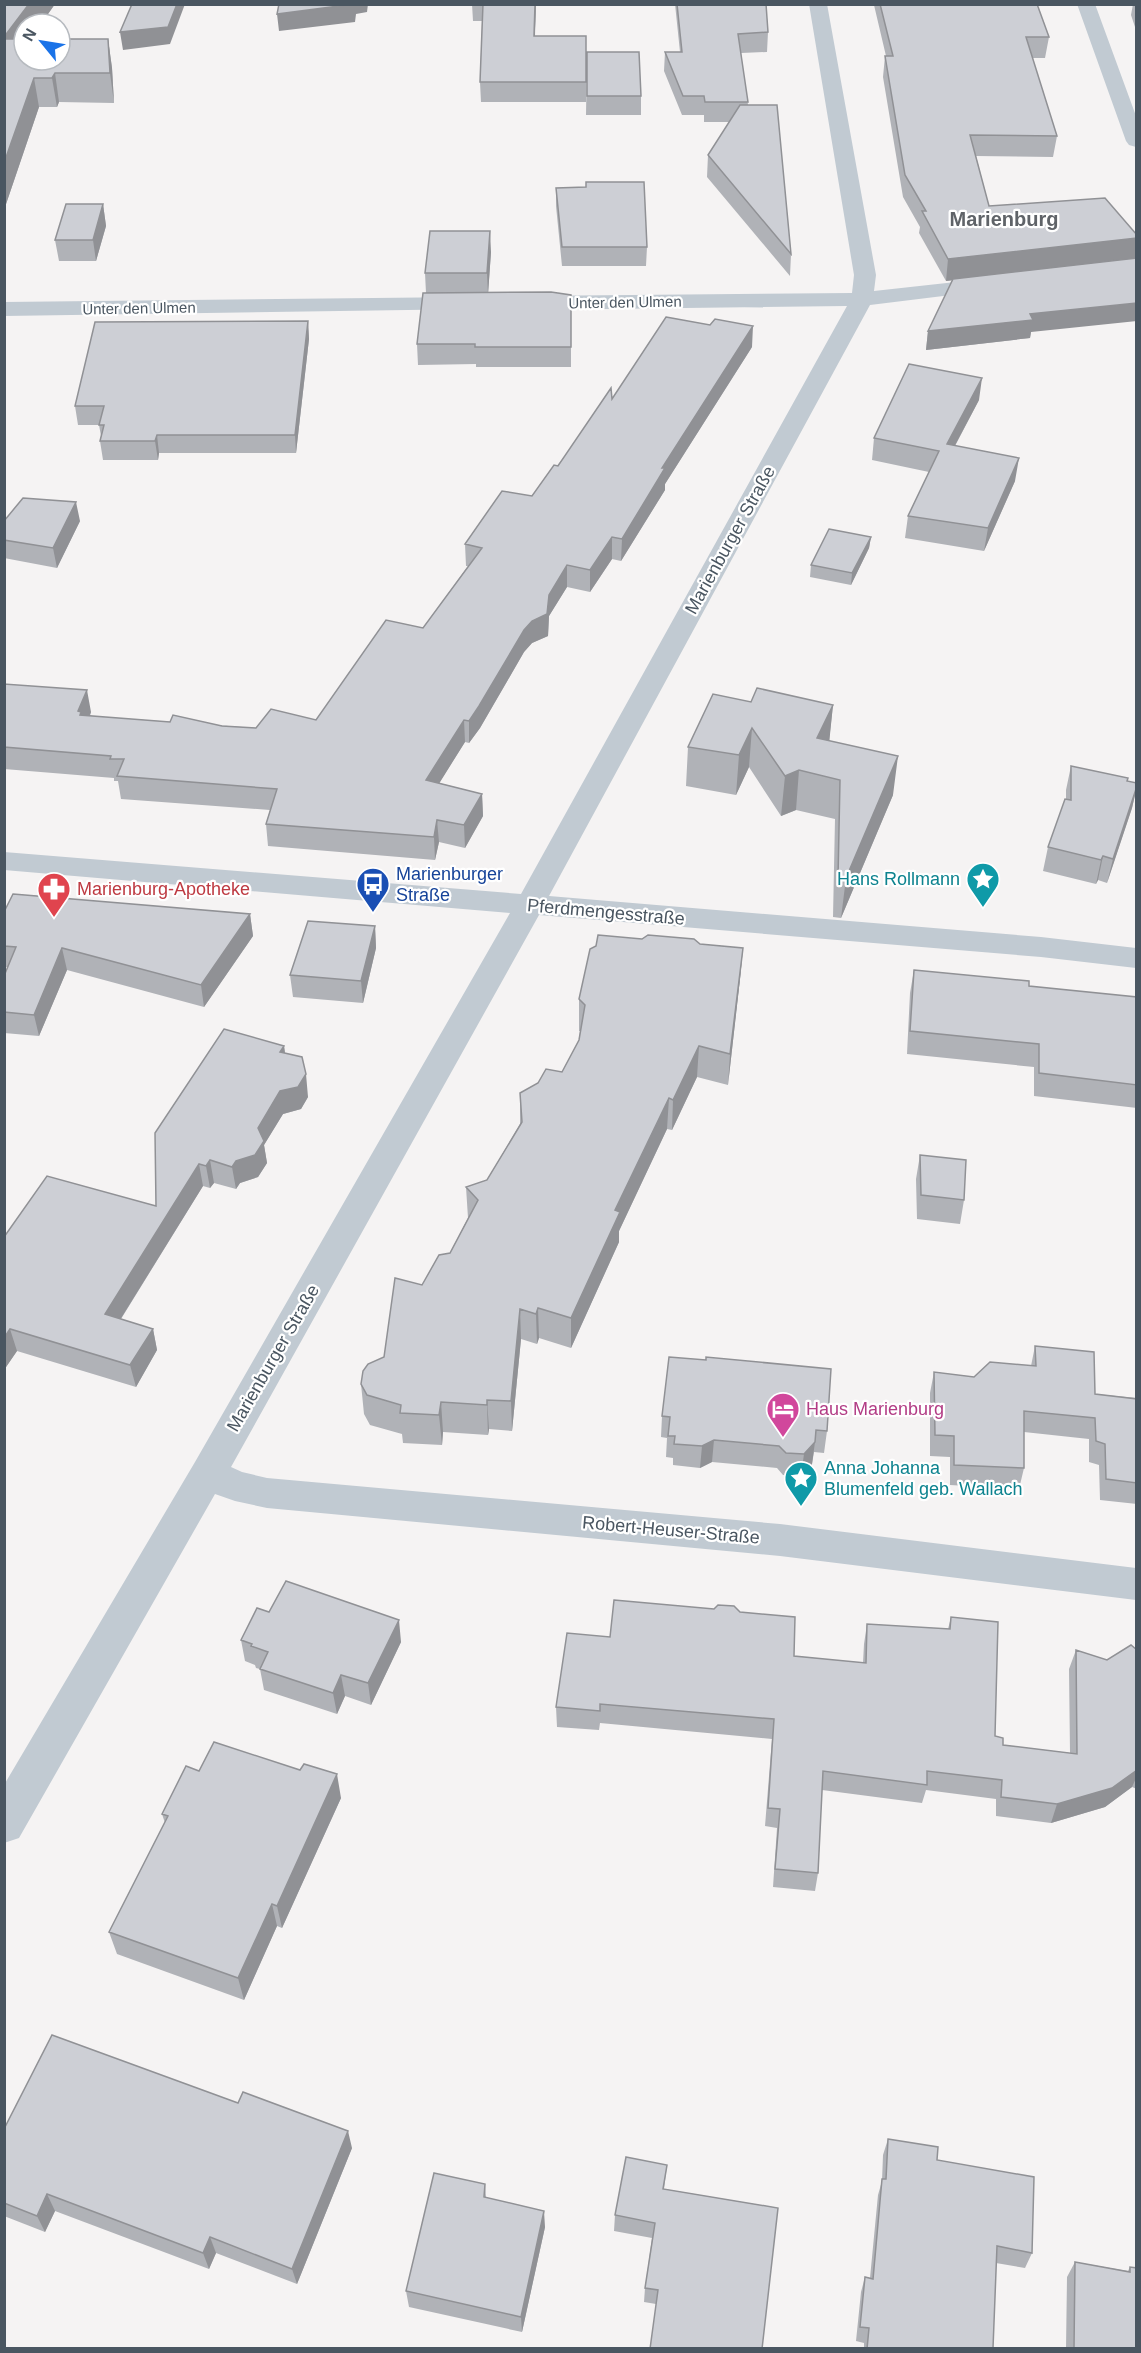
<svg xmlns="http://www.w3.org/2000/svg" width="1141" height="2353" font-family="Helvetica,sans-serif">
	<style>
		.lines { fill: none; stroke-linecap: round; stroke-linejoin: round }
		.street { fill: #c1cad2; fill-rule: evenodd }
		.wall { fill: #b0b2b7 }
		.shaded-wall { fill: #909195 }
		.building { fill: #cdcfd5; stroke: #909195; stroke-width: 1.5 }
		.labels { text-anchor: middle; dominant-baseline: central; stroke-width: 4.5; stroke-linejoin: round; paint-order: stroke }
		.far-street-label { font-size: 15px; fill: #4a5661; stroke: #fff }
		.street-label { font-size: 18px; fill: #4a5661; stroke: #fff }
		.transit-label { font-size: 18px; fill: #164399; stroke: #fff; text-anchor: start }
		.culture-label { font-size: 18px; fill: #0d838f; stroke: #fff; text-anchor: end }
		.health-label { font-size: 18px; fill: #be3a42; stroke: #fff; text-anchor: start }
		.hotel-label { font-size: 18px; fill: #b23c85; stroke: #fff; text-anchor: start }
		.far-district-label { font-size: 20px; font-weight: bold; fill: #5f6368; stroke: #fff }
	</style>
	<rect width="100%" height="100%" fill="#f5f3f3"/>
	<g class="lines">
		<path class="street" d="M809 4H827L876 275 874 291 992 278 1000 279 1003 284 1000 289 992 290 870 305 549 896 1041 937 1136 948V968L1041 957 539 915 231 1467 242 1472 267 1478 780 1524 1136 1568V1600L780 1556 267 1508 235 1501 215 1494 19 1838 4 1843V1785L195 1462 510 913 4 870V852L521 894 847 306 525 310 517 308 514 303 517 298 525 296 852 293 854 275Z
			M1077 4H1095L1136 116V147L1129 145 1126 141Z
			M468 297 476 299 479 304 476 309 4 316V302Z"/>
	</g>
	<path class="wall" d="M4 4H55L41 24H24V60L108 39 112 68 114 103 59 102 57 107H39L4 210Z
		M472 4H536L535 36H586V102H481L480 82 482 21H473Z
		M675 4H766L768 32 767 52 741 53 748 105 791 254 790 276 707 177 708 155 730 122H704V115H682L664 71 665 52H680Z
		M869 4H1037L1049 37 1045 58H1032L1057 136 1053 157 976 156 989 206 1137 235V253L1135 258 1031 332 1030 338 926 350 928 331 953 280 946 281 919 233 920 227 903 197 883 77 885 56H886L874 5Z
		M1133 4H1137V33L1131 15Z
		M587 52 641 96V115H586Z
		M556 188 647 247 646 266H562L556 206Z
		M103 204 106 226 96 261H59L55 240Z
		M491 252 488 293 571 295V367H476V364L418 365 417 344 426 293 425 273Z
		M308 321 309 339 296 453H159L158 460H103L100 441 101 436 99 425H78L75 406Z
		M752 347 665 484V490L621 561 612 559 590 592 567 587 549 616 548 636 532 643 524 652 480 728 469 743 465 742 439 783 482 794 483 816 465 848 439 842 435 860 268 846 266 824 270 810 121 799 118 781H114V778L4 769V684L91 712 90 716 256 728 316 720 423 628 468 566H466L465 544 532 496 612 399Z
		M979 400 955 446 1015 481 984 551 905 538 908 516 929 472 872 460 874 438Z
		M4 521H80L57 568 4 558Z
		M871 537 869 548 851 585 810 577 811 565Z
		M751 702 833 705 829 741 893 795 841 918 833 917 835 819 796 810 781 816 749 767 736 795 686 786 688 747Z
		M1071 766 1127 781 1137 787 1132 808 1107 883 1098 880 1096 884 1043 871 1048 847 1066 799V790Z
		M4 912 250 914 253 936 204 1007 67 970 39 1036 4 1033V976L8 967H4Z
		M375 926 376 948 363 1003 293 997 290 975Z
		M700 944 743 948 740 979 728 1085 697 1077 672 1130 667 1129 619 1231V1242L571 1348 539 1338 537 1344 521 1339 512 1431 489 1429 488 1435 443 1432 442 1445 403 1443 402 1434 370 1425 364 1414 361 1384 384 1357 422 1285 450 1253 468 1218 466 1187 487 1180 520 1124V1093L562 1072 579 1040 580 1031H579V999Z
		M914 970 1029 986 1137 997V1108L1034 1096V1067L907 1054 910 993Z
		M284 1046 285 1053 308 1097 301 1109 283 1114 264 1145 267 1163 258 1177 240 1183 236 1189 214 1183 210 1188 203 1186 121 1319 153 1329 157 1350 136 1387 17 1351 4 1370V1237L156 1206Z
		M920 1155 964 1200 960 1224 917 1219 916 1179Z
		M1035 1346 1095 1394 1137 1398V1504L1100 1500 1099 1465 1089 1462V1439L1024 1432V1468L1019 1489 950 1485V1457L930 1456V1393L934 1372 974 1377 1031 1366Z
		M662 1416 827 1431 824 1453 814 1452 812 1464 801 1476 783 1475 777 1468 712 1462 700 1468 673 1465V1458L666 1457 667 1438 661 1437Z
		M269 1612 401 1642 371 1705 345 1696 337 1714 264 1690 260 1669 256 1668 255 1665 245 1661 241 1640Z
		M951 1617 995 1736 1003 1745 1070 1753 1069 1669 1076 1650 1107 1660 1137 1650V1789L1132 1787 1105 1807 1051 1823 996 1816V1799L926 1790 922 1803 822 1790 818 1873 815 1891 773 1887 777 1828 765 1826 772 1739 600 1723 599 1730 557 1727 556 1707 794 1656 863 1663 864 1644 867 1624 948 1629Z
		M300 1770 341 1798 282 1928 277 1926 244 2000 117 1954 109 1932 165 1823 162 1814 199 1771Z
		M4 2129 352 2148 297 2284 216 2253 209 2269 55 2211 45 2232 4 2216Z
		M888 2139 937 2160 1032 2253 1025 2268 996 2263 993 2348 995 2349H864V2343L856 2341 861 2292 865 2277 870 2278 878 2195 882 2181 883 2155Z
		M667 2165 664 2189 778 2208 656 2304 644 2302 645 2288 652 2238 614 2231 615 2215Z
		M485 2184 486 2197 545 2227 522 2332 409 2307 406 2291Z
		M1075 2262 1128 2271 1130 2267 1137 2349H1066L1067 2277Z"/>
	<path class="shaded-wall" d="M29 4H55L41 24H24V47L4 46V37Z
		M177 4H185L170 44 123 50 120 32Z
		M354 4H368L367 12 356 14 355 22 279 31 277 14Z
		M535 4H536L534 56V36Z
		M108 39 112 68 114 103 110 73Z
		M55 73 59 102 57 107 52 78Z
		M34 78 39 107 4 210V163Z
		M103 204 106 226 96 261 93 240Z
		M490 231 491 252 488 295 487 273Z
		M1137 238V253L1135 260 946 281 948 259Z
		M1137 303V321L1031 332 1030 338 926 350 928 331 1030 314Z
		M308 321 309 339 296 453 295 435Z
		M753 326 752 347 665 484V490L621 561 622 539 662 468Z
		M982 378 979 400 944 466 947 444Z
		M157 435 159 453 158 460 155 441Z
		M1019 458 1015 481 984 551 988 528Z
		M76 502 80 521 57 568 53 548Z
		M612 537V559L590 592V570Z
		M871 537 869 548 851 585 852 573Z
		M567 565V587L549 616 548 636 532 643 524 652 480 728 469 743V721L524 630 549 595Z
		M87 690 91 712 84 729 78 711Z
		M833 705 829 744 817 738Z
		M464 720 465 742 427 803 426 780Z
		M752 728 749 767 736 795 739 755Z
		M898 756 893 795 841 918 846 878Z
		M799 770 796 810 781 816 785 776Z
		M1137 786 1132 808 1107 883 1113 859Z
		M482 794 483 816 465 848 464 825Z
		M437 820 439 842 435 860 434 837Z
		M1103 856 1098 880 1096 884 1101 860Z
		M250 914 253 936 204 1007 201 985Z
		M375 926 376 948 363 1003 361 981Z
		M62 948 67 970 39 1036 34 1015Z
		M743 948 740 979 728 1085 730 1054Z
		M284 1046 287 1068 280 1052Z
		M699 1046 697 1077 672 1130 673 1100Z
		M306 1074 308 1097 301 1109 283 1114 264 1145 267 1163 258 1177 240 1183 236 1189 232 1167 280 1091Z
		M669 1098 667 1129 619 1231V1242L571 1348V1318L615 1210Z
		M210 1160 214 1183 210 1188 206 1166Z
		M199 1164 203 1186 110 1336 105 1314Z
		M538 1308 539 1338 537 1344 536 1314Z
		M520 1309 521 1339 512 1431 511 1401Z
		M10 1329 17 1351 4 1370V1338Z
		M153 1329 157 1350 136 1387 130 1365Z
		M487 1400 489 1429 488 1435 487 1405Z
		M441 1402 443 1432 442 1445 439 1415Z
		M714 1440 712 1462 700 1468 702 1446Z
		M815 1442 812 1464 801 1476 804 1454Z
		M399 1620 401 1642 371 1705 368 1683Z
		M341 1675 345 1696 337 1714 333 1693Z
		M1137 1770V1776L1132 1787 1105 1807 1051 1823 1057 1804Z
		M337 1774 341 1798 282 1928 277 1906Z
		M272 1904 277 1926 244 2000 238 1978Z
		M348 2131 352 2148 297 2284 292 2269Z
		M47 2194 55 2211 45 2232 37 2216Z
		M544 2211 545 2227 522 2332 521 2317Z
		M210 2237 216 2253 209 2269 203 2253Z"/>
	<path class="building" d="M4 4H29L4 37Z
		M132 4H177L168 27 120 32Z
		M279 4H354L277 14Z
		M483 4H535L534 36H586V82H480Z
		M677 4H766L768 32 738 34 748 102H705L704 96H683L665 52H682Z
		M880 4H1037L1049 37H1026L1057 136 970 135 989 206 1105 198 1137 235V238L948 259 922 211H926L905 175 885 56H893Z
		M4 39H24V60H60V39H108L110 73H55L52 78H34L4 163Z
		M587 52H639L641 96H587Z
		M740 105H777L791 254 708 155Z
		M586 182H644L647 247H562L556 188 586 187Z
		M66 204H103L93 240H55Z
		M430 231H490L487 273H425Z
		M1137 258V303L1030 314 1033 320 928 331 953 279Z
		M551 292 571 295V347H475V344H417L423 293Z
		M666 317 710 325 715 319 753 326 662 468H665L622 539 612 537 590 570 567 565 549 595 547 614 532 621 524 630 479 706 469 721 464 720 426 780 482 794 464 825 437 820 434 837 266 824 277 789 117 776 124 759H110L111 756 4 747V684L87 690 78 711 81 712 80 715 170 722 173 715 222 726 256 728 271 709 316 720 386 620 423 628 482 548 465 544 502 491 532 496 554 465 558 466 611 388 612 399Z
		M308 321 295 435H157L155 441H100L104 425H99L104 406H75L95 322Z
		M909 364 982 378 947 444 1019 458 988 528 908 516 939 451 874 438Z
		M23 498 76 502 53 548 4 540V521Z
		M829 529 871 537 852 573 811 565Z
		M757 688 833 705 817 738 898 756 846 878H838L840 780 799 770 785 776 752 728 739 755 688 747 713 694 751 702Z
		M1071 766 1128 778 1127 781 1137 783V786L1113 859 1103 856 1101 860 1048 847 1065 799 1071 800Z
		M13 894 250 914 201 985 62 948 34 1015 4 1012V976L16 947 4 946V912Z
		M308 921 375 926 361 981 290 975Z
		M598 935 642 939 648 935 694 939 700 944 743 948 730 1054 699 1046 673 1100 669 1098 615 1210 620 1212 571 1318 538 1308 536 1314 520 1309 511 1401 487 1400V1405L441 1402 439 1415 400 1413 401 1405 367 1395 361 1384 363 1371 368 1364 384 1357 395 1278 422 1285 439 1255 450 1253 478 1200 466 1187 487 1180 522 1122 520 1093 538 1083 546 1069 562 1072 579 1040 585 1005 579 999 590 949 596 946Z
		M914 970 1029 981V986L1137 997V1085L1039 1073V1044L910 1031Z
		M224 1029 284 1046 280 1052 302 1057 306 1074 298 1087 280 1091 258 1128 264 1141 255 1155 236 1161 232 1167 210 1160 206 1166 199 1164 105 1314 153 1329 130 1365 10 1329 4 1338V1237L47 1176 156 1206 155 1133Z
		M920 1155 966 1160 964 1200 921 1195Z
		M1035 1346 1094 1352 1095 1394 1137 1399V1483L1106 1479 1105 1444 1096 1441 1095 1418 1024 1411V1468L954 1465V1436L935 1435 934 1372 974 1377 990 1362 1036 1366Z
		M669 1357 706 1360V1357L831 1369 827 1431 816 1430 815 1442 804 1454 786 1453 779 1446 714 1440 702 1446 674 1444 675 1436H668L670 1417 662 1416Z
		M286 1581 399 1620 368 1683 341 1675 333 1693 260 1669 268 1652 251 1646 252 1644 241 1640 257 1608 269 1612Z
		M614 1600 714 1609 718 1605 734 1606 740 1612 795 1617 794 1656 866 1663 867 1624 950 1629 951 1617 998 1622 995 1736 1003 1738V1745L1077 1754 1076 1650 1107 1660 1131 1645 1137 1650V1770L1112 1788 1057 1804 1001 1797 1002 1780 927 1771V1785L823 1771 818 1873 775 1869 780 1809 768 1808 774 1719 600 1704V1711L556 1707 567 1633 610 1637Z
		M214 1742 300 1770 304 1764 337 1774 277 1906 272 1904 238 1978 109 1932 168 1816 162 1814 186 1766 199 1771Z
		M52 2035 238 2103 243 2092 348 2131 292 2269 210 2237 203 2253 47 2194 37 2216 4 2203V2129Z
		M888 2139 938 2147 937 2160 1034 2177 1032 2253 997 2246 993 2348 995 2349H867L869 2328 860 2327 865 2277 873 2279 882 2179H886Z
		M626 2157 667 2165 663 2189 778 2208 762 2349H650L658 2290 645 2288 655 2223 615 2215Z
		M434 2173 485 2184 484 2197 544 2211 521 2317 406 2291Z
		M1075 2262 1130 2272V2267L1137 2268V2349H1074Z"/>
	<defs>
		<symbol id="sight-pin" viewBox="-11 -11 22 30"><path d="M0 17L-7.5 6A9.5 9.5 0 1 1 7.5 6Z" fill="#0f9aa8" stroke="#fff"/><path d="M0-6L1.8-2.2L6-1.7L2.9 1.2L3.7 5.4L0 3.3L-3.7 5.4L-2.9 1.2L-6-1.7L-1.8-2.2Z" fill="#fff"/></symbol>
		<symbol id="bus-pin" viewBox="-11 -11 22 30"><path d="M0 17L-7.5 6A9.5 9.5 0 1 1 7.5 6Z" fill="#1a4fb4" stroke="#fff"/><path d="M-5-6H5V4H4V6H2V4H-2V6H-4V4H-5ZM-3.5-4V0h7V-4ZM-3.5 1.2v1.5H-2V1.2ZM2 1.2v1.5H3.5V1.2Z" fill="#fff"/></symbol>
		<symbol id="pharmacy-pin" viewBox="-11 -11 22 30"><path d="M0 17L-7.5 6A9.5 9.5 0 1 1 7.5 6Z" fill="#e0444e" stroke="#fff"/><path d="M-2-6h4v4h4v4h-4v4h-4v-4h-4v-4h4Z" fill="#fff"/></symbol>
		<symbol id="hotel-pin" viewBox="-11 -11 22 30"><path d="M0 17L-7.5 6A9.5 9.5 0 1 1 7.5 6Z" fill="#d1479c" stroke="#fff"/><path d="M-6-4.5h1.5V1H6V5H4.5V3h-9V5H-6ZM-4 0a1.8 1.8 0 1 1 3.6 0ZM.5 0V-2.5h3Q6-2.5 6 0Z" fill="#fff"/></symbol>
	</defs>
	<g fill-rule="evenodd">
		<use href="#sight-pin" x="964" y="860" width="38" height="52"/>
		<use href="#bus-pin" x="354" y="865" width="38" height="52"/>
		<use href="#pharmacy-pin" x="35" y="870" width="38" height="52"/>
		<use href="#hotel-pin" x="764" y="1390" width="38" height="52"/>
		<use href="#sight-pin" x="782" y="1459" width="38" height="52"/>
	</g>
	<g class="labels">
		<g class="far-street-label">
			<text transform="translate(625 302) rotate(-1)">Unter den Ulmen</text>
			<text transform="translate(139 308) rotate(-1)">Unter den Ulmen</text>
		</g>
		<g class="street-label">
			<text transform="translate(730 540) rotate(-61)">Marienburger Straße</text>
			<text transform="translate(606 912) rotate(5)">Pferdmengesstraße</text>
			<text transform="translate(273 1358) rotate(-60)">Marienburger Straße</text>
			<text transform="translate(671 1530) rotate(5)">Robert-Heuser-Straße</text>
		</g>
		<g class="transit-label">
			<text x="396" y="874">Marienburger<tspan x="396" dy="21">Straße</tspan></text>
		</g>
		<g class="culture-label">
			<text x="960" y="879">Hans Rollmann</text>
			<text x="824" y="1468" text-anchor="start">Anna Johanna<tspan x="824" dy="21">Blumenfeld geb. Wallach</tspan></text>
		</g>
		<g class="health-label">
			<text x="77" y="889">Marienburg-Apotheke</text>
		</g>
		<g class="hotel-label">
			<text x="806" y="1409">Haus Marienburg</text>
		</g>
		<g class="far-district-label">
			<text x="1004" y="219">Marienburg</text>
		</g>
	</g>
	<rect width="1141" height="2353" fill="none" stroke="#4a5661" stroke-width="12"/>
	<g transform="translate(42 42) rotate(300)"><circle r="28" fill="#ffffff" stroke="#b7bbc0" stroke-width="1.5"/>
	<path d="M0-4.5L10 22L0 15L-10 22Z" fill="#1a73e8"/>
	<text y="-9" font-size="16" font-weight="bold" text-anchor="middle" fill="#4a5661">N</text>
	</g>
</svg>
